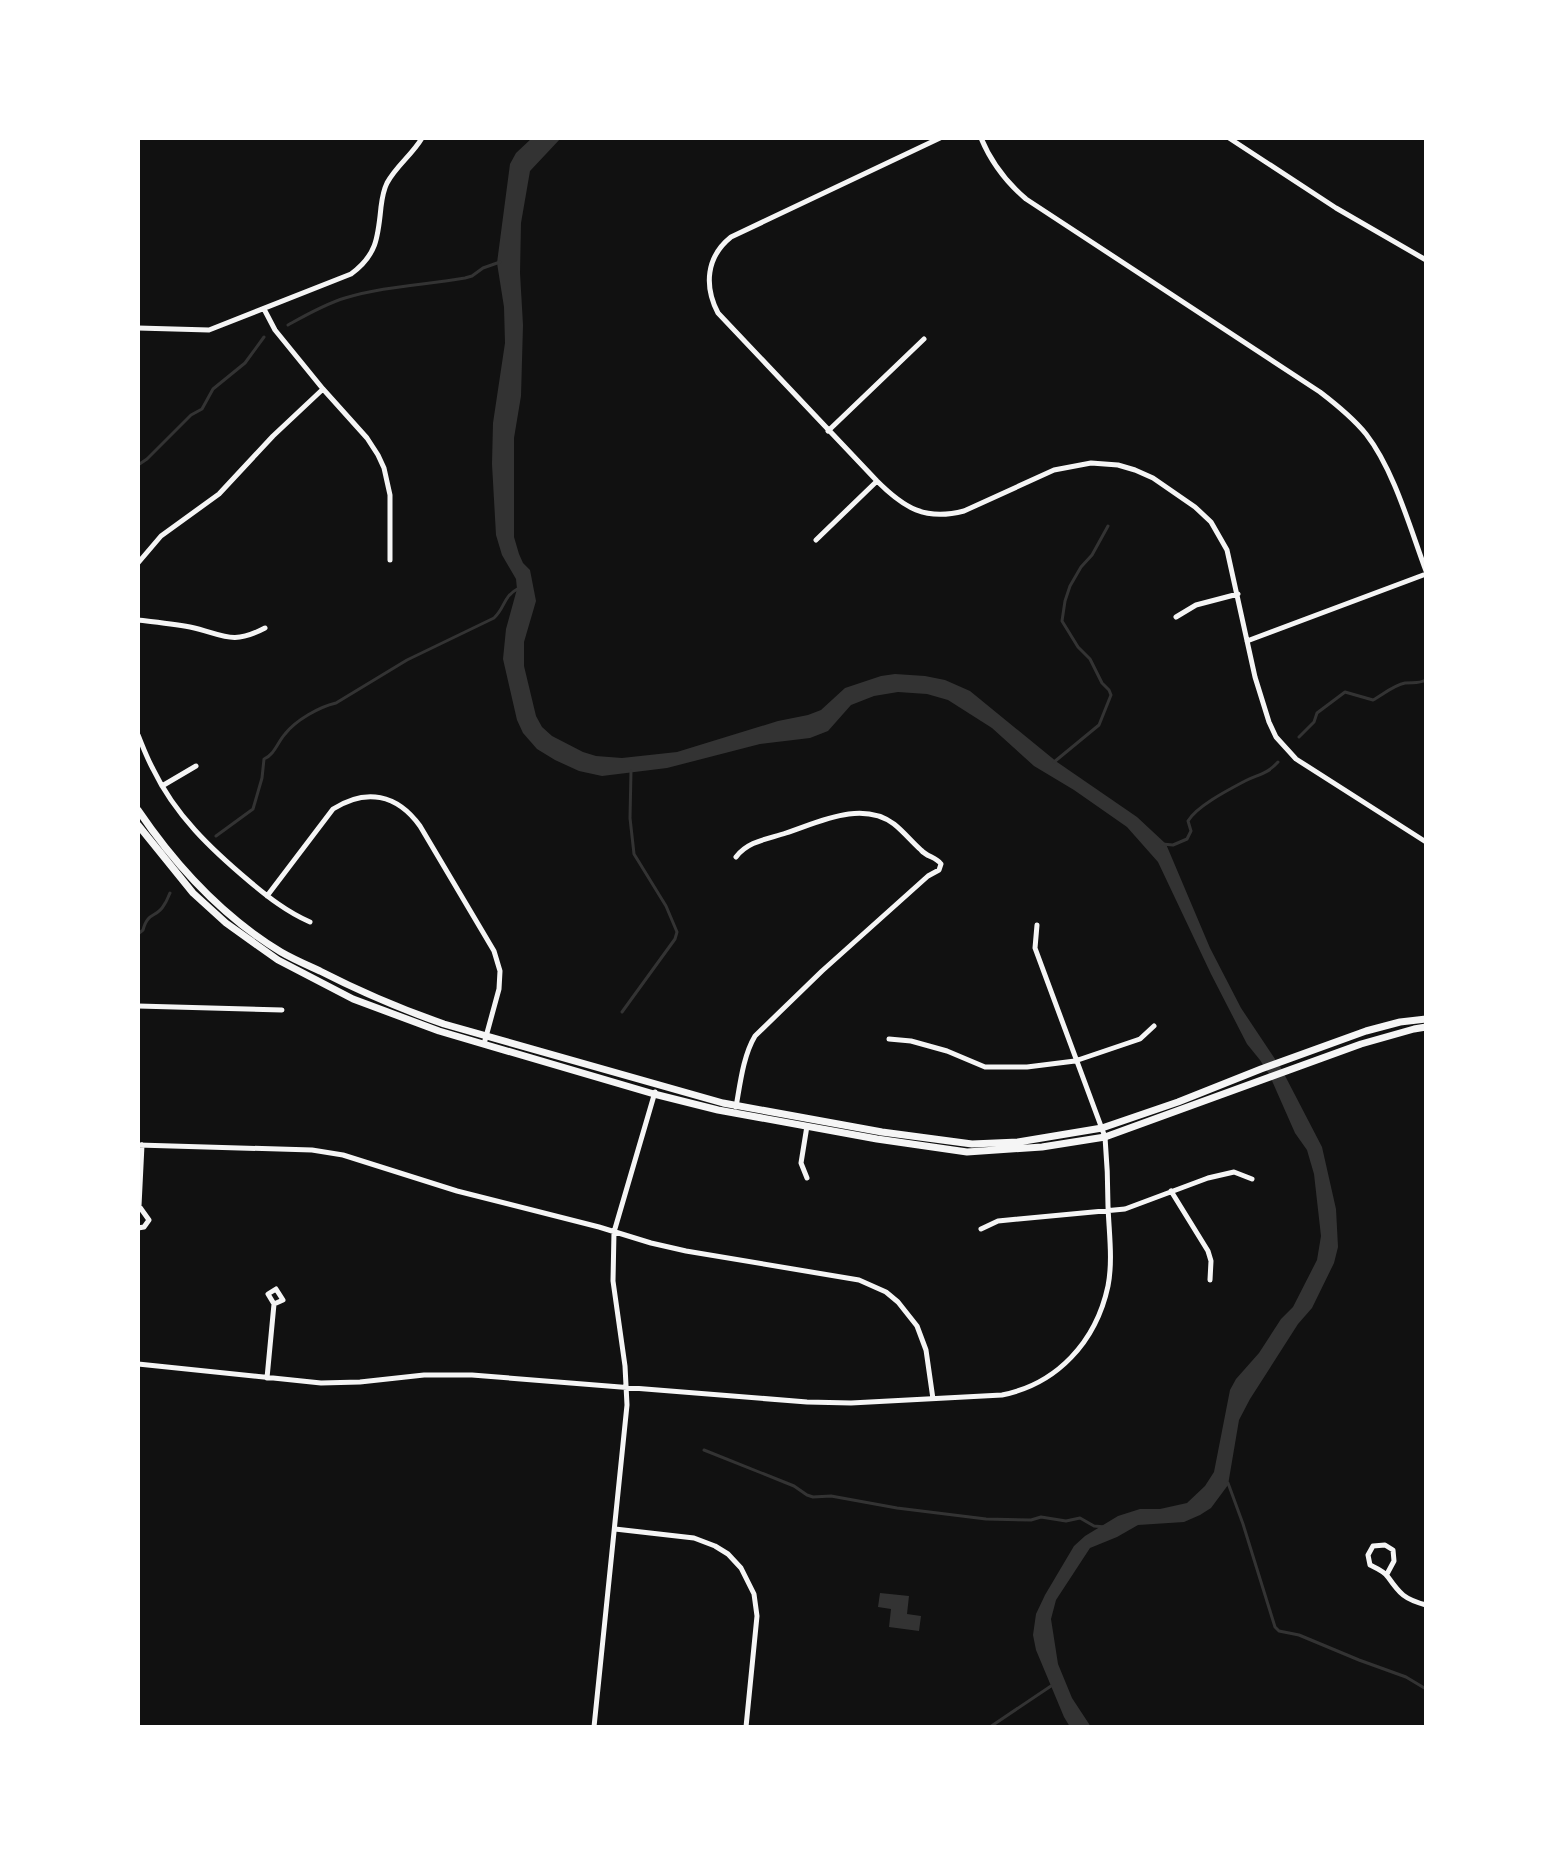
<svg xmlns="http://www.w3.org/2000/svg" width="1564" height="1865" font-family="'Fira Sans Condensed',sans-serif">
	<style>
		.water { fill: #333 }
		.lines { fill: none; stroke-linecap: round; stroke-linejoin: round }
		.stream { stroke: #333; stroke-width: 3 }
		.minor { stroke: #f5f5f5; stroke-width: 5 }
		.secondary { stroke: #f5f5f5; stroke-width: 7 }
	</style>
	<rect width="100%" height="100%" fill="#111"/>
	<path class="water" d="M532 138H561L530 171 521 223 520 273 523 325 521 396 514 438V537L519 554 523 563 530 570 536 601 524 642V666L536 716 542 727 552 736 583 752 596 756 622 758 677 752 778 721 808 715 821 710 845 688 881 676 895 674 925 676 945 680 970 691 1057 762 1137 817 1166 844 1210 948 1241 1008 1281 1068 1322 1147 1336 1209 1338 1247 1334 1263 1312 1308 1298 1324 1250 1399 1239 1420 1228 1485 1211 1508 1200 1515 1184 1522 1138 1525 1117 1537 1090 1548 1056 1600 1051 1619 1058 1664 1072 1698 1091 1727H1070L1064 1717 1036 1650 1033 1635 1036 1614 1045 1595 1074 1546 1085 1536 1118 1516 1140 1509H1160L1187 1503 1205 1486 1214 1472 1230 1390 1236 1379 1259 1353 1281 1319 1293 1307 1317 1260 1321 1236 1314 1174 1307 1150 1295 1133 1269 1074 1260 1060 1247 1044 1211 974 1158 862 1127 827 1074 790 1034 766 992 728 948 700 927 694 898 692 874 696 851 705 828 731 810 738 760 744 667 768 602 776 579 771 555 760 537 749 523 733 517 720 503 659 506 629 517 589 516 579 502 555 496 535 492 464 493 423 505 343 504 307 497 263 510 164 516 153Z
		M880 1593 909 1596 907 1614 921 1616 919 1631 889 1627 891 1609 878 1607Z"/>
	<g class="lines">
		<path class="stream" d="M288 325C306 315 325 304 345 298 384 286 425 285 465 278L472 276 483 268 500 262
			M138 465 147 459 191 415 202 409 213 389 245 363 264 337
			M1299 737 1314 722 1317 713 1345 692 1373 700C1382 695 1394 685 1405 683 1414 682 1418 684 1426 680
			M1054 762 1099 725 1111 695 1109 690 1102 683 1090 659 1078 647 1062 621 1065 601 1070 586 1081 567 1092 555 1108 526
			M216 836 253 809 262 778 264 759C275 754 277 743 285 734 296 720 319 707 336 703L407 660 494 618C506 607 502 597 519 588
			M1162 844 1173 845 1187 839 1191 831 1188 821C1197 806 1228 790 1245 781 1259 774 1266 775 1278 762
			M138 934 143 930C148 911 157 918 164 905 167 901 168 897 170 893
			M622 1012 675 939 677 932 666 906 634 854 630 818 631 771
			M704 1450 794 1486 807 1495 813 1497 831 1496 897 1508 986 1519 1031 1520 1041 1517 1066 1521 1080 1518 1094 1526 1105 1527
			M1228 1483 1243 1524 1275 1627 1279 1631 1299 1635 1359 1660 1406 1677 1426 1689
			M990 1727 1051 1686"/>
		<path class="minor" d="M940 138 731 237C706 257 704 286 718 313L877 481C904 508 925 521 964 511L1054 470 1091 463 1118 465 1135 470 1153 478 1195 507 1211 522 1227 550 1255 677 1269 722 1276 737 1296 759 1426 842
			M981 138C991 162 1006 182 1026 199L1320 392C1337 405 1353 418 1366 434 1394 470 1410 528 1426 571
			M1229 138 1336 208 1426 260
			M264 309 275 330 323 389 367 438 378 455 384 468 390 495V560
			M138 328 209 330 351 274C377 255 378 237 381 207 382 199 383 191 387 183 396 166 412 155 422 138
			M828 431 924 339
			M816 540 877 481
			M138 563 161 536 219 494 273 436 323 389
			M1176 617 1196 605 1238 594
			M138 620C155 622 173 624 190 627 223 634 231 646 265 628
			M1247 641 1426 574
			M138 735C143 747 147 758 153 769 175 815 211 849 249 881 268 897 287 912 310 922
			M162 786 196 766
			M736 857C748 841 768 839 786 833 819 822 862 800 894 824 904 832 912 842 921 850 927 857 936 857 941 864L939 870 928 876 822 971 755 1036C743 1056 740 1085 736 1107
			M267 896 333 809C366 788 397 794 420 826L494 951 500 971 499 989 484 1044
			M138 1006 282 1010
			M889 1039 911 1041 947 1051 985 1067H1027L1075 1061 1140 1039 1154 1026
			M807 1126 801 1163 807 1178
			M138 1145 312 1150 343 1155 457 1191 599 1227 651 1243 686 1251 859 1280 886 1292 898 1302 917 1326 926 1350 933 1399
			M1171 1191 1208 1251 1211 1261 1210 1280
			M138 1228 144 1227 149 1220 139 1206 142 1145
			M981 1229 998 1221 1125 1209 1208 1178 1234 1172 1252 1179
			M138 1364 321 1383 360 1382 424 1375H472L807 1402 851 1403 1002 1395C1057 1384 1096 1342 1108 1286 1113 1260 1109 1233 1108 1206 1108 1183 1107 1160 1105 1137L1035 948 1037 925
			M267 1378 274 1304 283 1300 276 1289 268 1294 274 1304
			M615 1529 694 1538 715 1546 728 1554 741 1568 754 1594 757 1616 746 1727
			M1387 1574 1394 1561 1393 1550 1385 1545 1373 1546 1368 1555 1370 1565C1376 1568 1384 1571 1388 1577 1400 1594 1404 1599 1426 1605
			M594 1727 627 1405 625 1366 613 1281 614 1232 655 1092"/>
		<path class="secondary" d="M138 810C176 866 223 917 281 952 293 959 307 965 320 971 361 992 401 1009 444 1024L723 1103 882 1132 972 1144 1018 1142 1102 1128 1178 1102 1261 1069 1366 1031 1400 1022 1426 1019
			M138 825 193 893 226 923 278 960 353 999 439 1031 654 1094 718 1110 877 1139 967 1152 1042 1147 1105 1137 1361 1044 1414 1029 1426 1027"/>
	</g>
	<rect width="1564" height="1865" fill="none" stroke="#ffffff" stroke-width="280"/>
</svg>
